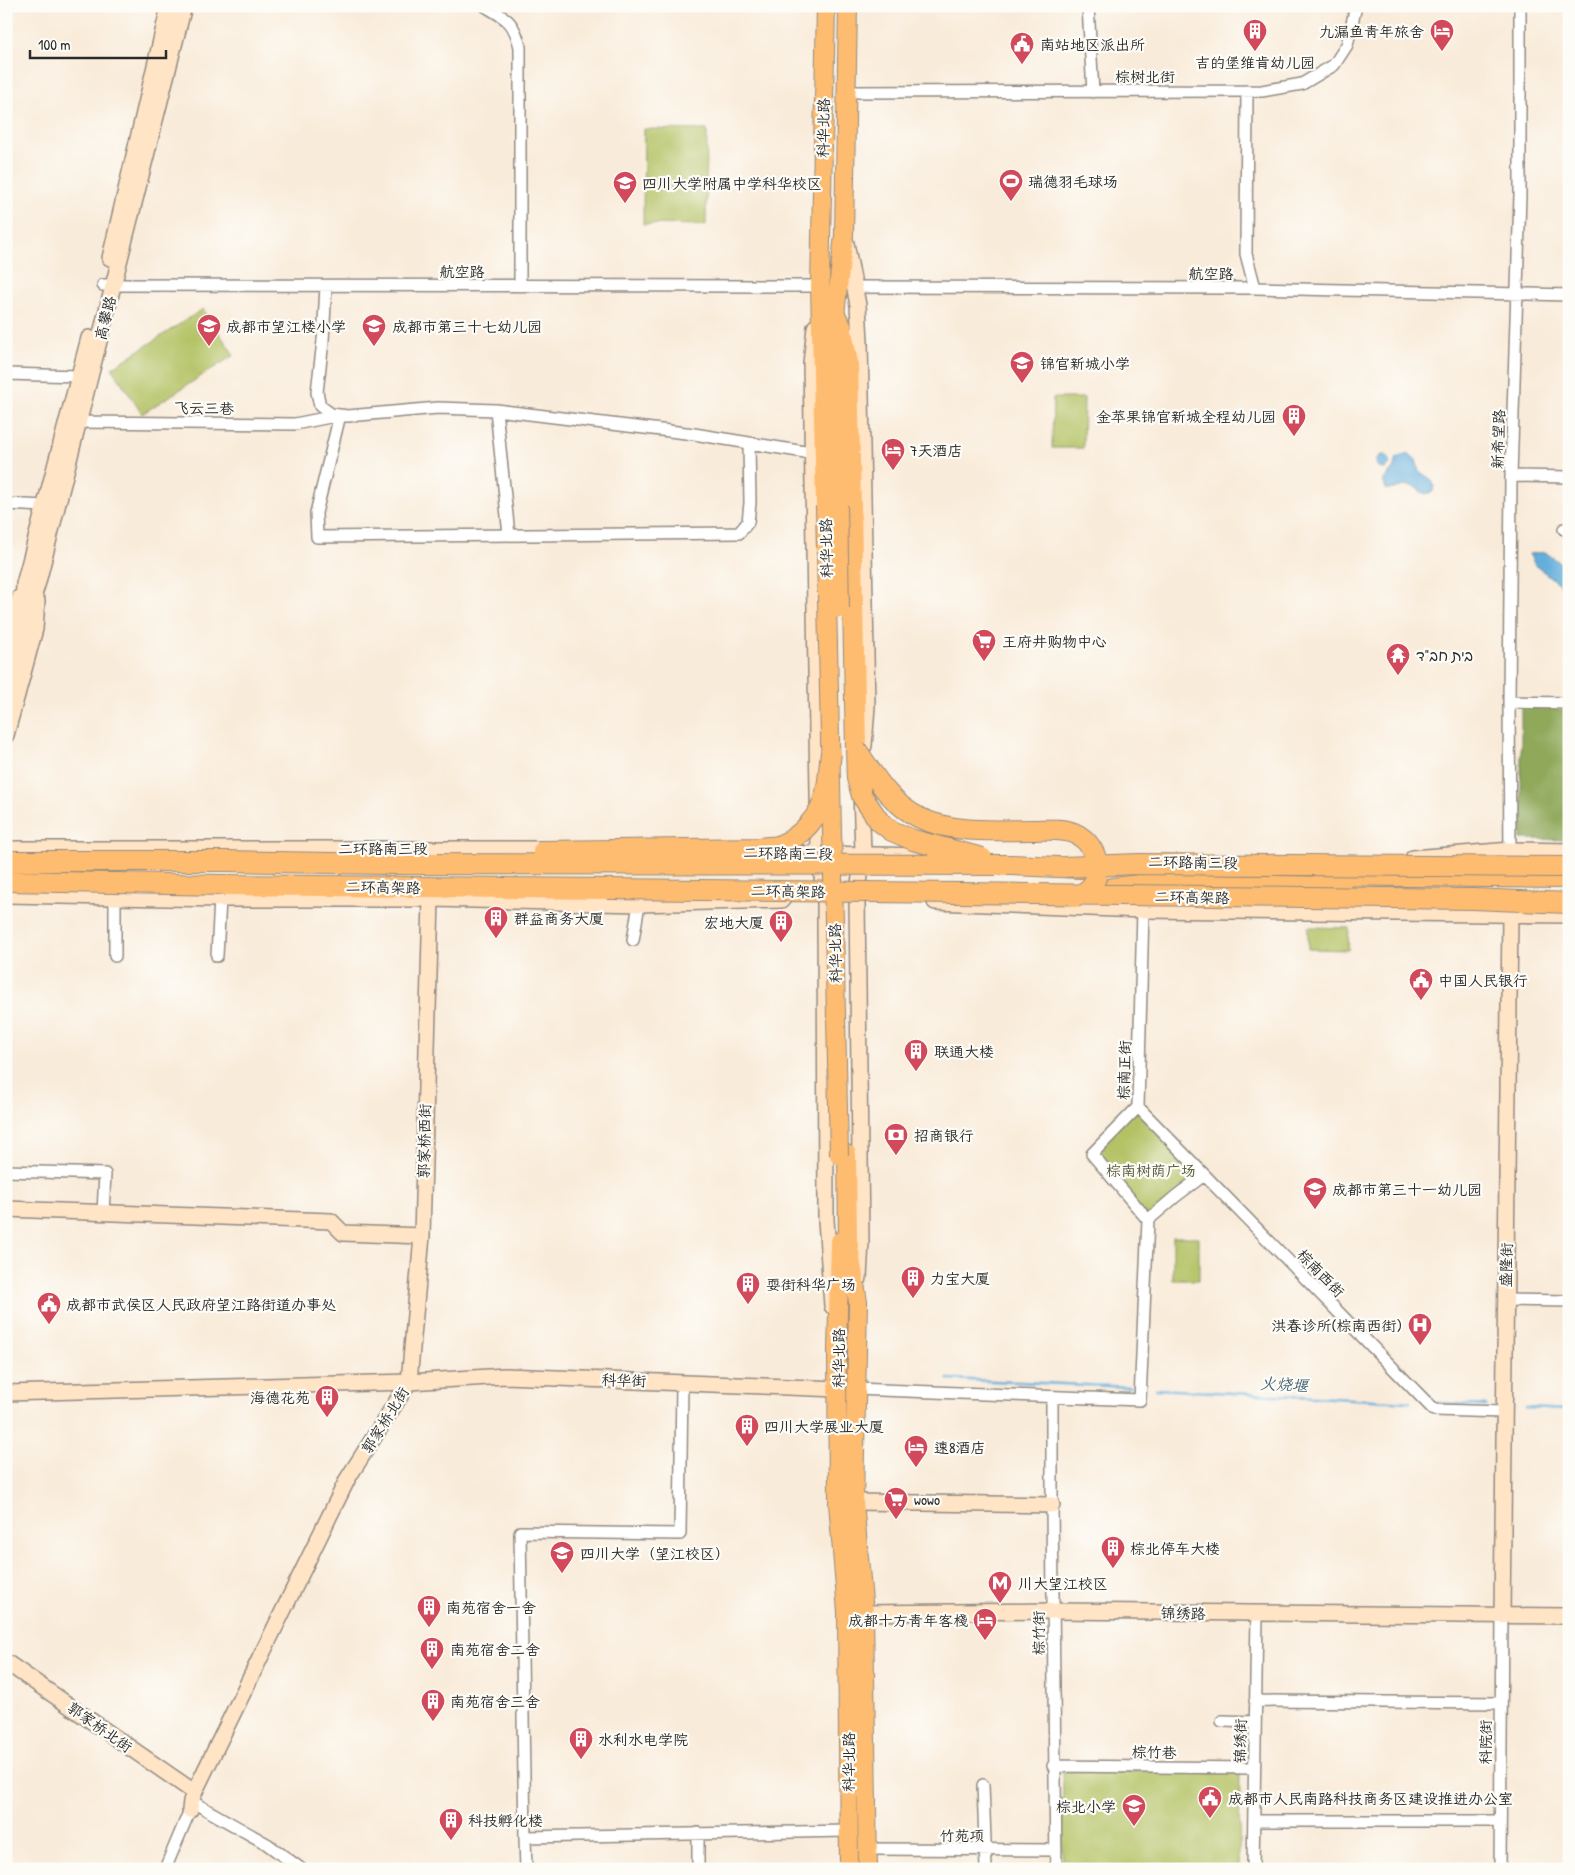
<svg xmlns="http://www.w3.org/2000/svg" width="1575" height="1875" font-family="'Patrick Hand','LXGW WenKai TC','Playpen Sans Hebrew',sans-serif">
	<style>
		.green { fill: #b4c265; stroke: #707648 }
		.forest { fill: #8fa85a; stroke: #5d6a42 }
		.water { fill: #63aedc; stroke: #476c84 }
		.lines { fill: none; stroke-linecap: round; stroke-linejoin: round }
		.stream { stroke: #63aedc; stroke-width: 2.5 }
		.street-casing { stroke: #928b82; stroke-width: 14 }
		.secondary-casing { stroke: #928b82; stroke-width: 18 }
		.primary-casing { stroke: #928b82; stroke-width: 20 }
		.highway-casing { stroke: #928b82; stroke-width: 22 }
		.street { stroke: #fff; stroke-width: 11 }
		.secondary { stroke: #ffe4c6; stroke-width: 15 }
		.primary { stroke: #febc70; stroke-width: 18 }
		.highway { stroke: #febc70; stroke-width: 20 }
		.primary-bridge-casing { stroke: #928b82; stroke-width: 20; stroke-linecap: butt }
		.highway-bridge-casing { stroke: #928b82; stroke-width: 22; stroke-linecap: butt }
		.primary-bridge { stroke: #febc70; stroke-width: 18 }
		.highway-bridge { stroke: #febc70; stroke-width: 20 }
		.labels { text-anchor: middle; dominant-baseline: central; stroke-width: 4.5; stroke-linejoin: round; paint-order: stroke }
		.poi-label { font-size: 15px; fill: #2b2b2b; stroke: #fdfcf7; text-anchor: start }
		.street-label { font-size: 15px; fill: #2b2b2b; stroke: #fdfcf7 }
		.park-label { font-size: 15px; fill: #54583c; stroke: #fdfcf7 }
		.water-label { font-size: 16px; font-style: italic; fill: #415f72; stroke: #fdfcf7 }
	</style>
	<rect width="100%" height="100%" fill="#fdfcf7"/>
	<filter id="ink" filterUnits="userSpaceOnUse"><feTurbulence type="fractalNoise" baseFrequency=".02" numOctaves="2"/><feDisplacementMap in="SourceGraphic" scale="10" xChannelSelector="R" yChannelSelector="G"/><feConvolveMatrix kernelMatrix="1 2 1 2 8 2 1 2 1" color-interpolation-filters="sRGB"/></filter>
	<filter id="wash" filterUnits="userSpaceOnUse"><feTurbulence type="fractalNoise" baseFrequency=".0096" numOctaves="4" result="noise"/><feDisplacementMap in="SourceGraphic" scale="20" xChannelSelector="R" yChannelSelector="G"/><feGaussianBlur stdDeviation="1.12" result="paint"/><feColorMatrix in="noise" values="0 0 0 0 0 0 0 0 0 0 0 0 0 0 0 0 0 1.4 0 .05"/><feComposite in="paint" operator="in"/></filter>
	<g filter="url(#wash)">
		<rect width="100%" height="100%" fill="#f9ebd9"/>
		<path class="green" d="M644 129 707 130 706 225 643 224Z
			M203 309 234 355 142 414 112 368Z
			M1053 398H1084L1083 448H1052Z
			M1308 927 1349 928 1348 950 1308 949Z
			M1138 1107 1204 1175 1148 1220 1092 1154Z
			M1173 1237H1199V1280H1173Z
			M1063 1771 1240 1772 1239 1869H1062Z"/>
		<path class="forest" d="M1521 706 1569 710V840L1521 839Z"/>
		<path class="water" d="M1410 454 1416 460 1419 471 1432 480 1434 486 1433 492C1419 497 1422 488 1411 486 1402 484 1396 491 1386 489L1383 481 1393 469 1397 457Z
			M1376 462a7 7 0 1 1 14 0a7 7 0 1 1-14 0Z
			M1545 552 1569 569V611L1563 587 1535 565 1529 554Z"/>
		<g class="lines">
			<path class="stream" d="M948 1379 1131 1387
				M1156 1389 1410 1402
				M1439 1403 1486 1406
				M1526 1408 1569 1410"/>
		</g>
	</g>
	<g filter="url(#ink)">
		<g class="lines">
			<defs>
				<path id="street" d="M485 6C507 19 514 21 520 47V286
					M1088 6 1093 92
					M1247 91 1246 254 1255 288
					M845 92 1262 91 1302 84 1334 65 1347 45 1356 6
					M103 285 820 286
					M326 286 323 341 317 392 320 406 331 414 348 416 438 408 496 410 694 434 811 453
					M854 287 1255 288 1569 295
					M6 374 79 376
					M496 410 509 535
					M71 420 78 422 295 424 340 415 316 513 317 537 739 533 748 522 750 503 749 443
					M1511 476 1569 477
					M6 504 44 506
					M1564 529 1569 530
					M1509 702 1569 703
					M1510 857 1509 702 1511 476 1520 195V6
					M633 940 639 904
					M115 956V897
					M217 956 220 899
					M1138 1107 1434 1410 1504 1412
					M6 1171 105 1174 103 1213
					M1148 1220 1176 1196 1204 1175
					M1505 1300 1569 1301
					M855 1389 1140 1400 1148 1220 1092 1154 1138 1107 1143 910
					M1052 1398V1505L1056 1869
					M1255 1701 1501 1703
					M1222 1721 1255 1722
					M1053 1766 1254 1768
					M983 1785 986 1869
					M191 1801 267 1844 301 1869
					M1254 1821H1500
					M698 1833V1869
					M525 1837 520 1532 680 1534 682 1383
					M868 1849 1055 1850
					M165 1869 190 1810
					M526 1869 525 1837 848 1831
					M1253 1869 1257 1614
					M1500 1869 1502 1616"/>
				<path id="secondary" d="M846 243 858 305 860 342 867 706 864 746
					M110 258 169 6
					M815 327 811 363 819 855 825 899 826 1220 832 1306
					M23 609 24 584 89 338
					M6 644 20 597
					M6 685 38 582 184 6
					M6 735 35 629 37 601
					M6 849H553
					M766 853 928 856
					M1413 858 1511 850 1569 851
					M6 895 220 899H431L639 904 782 900
					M935 902 1143 910 1569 915
					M6 1209 331 1221 343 1233 422 1236
					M859 1278 861 1242 857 899 863 853 861 792
					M6 1393 409 1382 505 1376 838 1389
					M854 1502 1052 1505
					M864 1613 1054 1611 1569 1616
					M1502 1616 1510 915 1518 910
					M6 1662 194 1792
					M190 1810 191 1801 196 1789 348 1478 409 1382 422 1236 431 899"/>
				<path id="primary" d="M838 505 835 315 844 235 848 6
					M825 506 820 286 826 6
					M847 1154 848 1240 858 1302 854 1502 864 1613 868 1869
					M840 1241 837 1351 838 1503 847 1612 849 1869"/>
				<path id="highway" d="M835 315 841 326 848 363 856 749
					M1011 865 1082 868
					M1323 875 1569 878
					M224 885 608 889
					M1113 888 1147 884 1341 887"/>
			</defs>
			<use href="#street" class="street-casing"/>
			<use href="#secondary" class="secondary-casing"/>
			<use href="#primary" class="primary-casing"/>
			<use href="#highway" class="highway-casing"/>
			<use href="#street" class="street"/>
			<use href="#secondary" class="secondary"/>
			<use href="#primary" class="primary"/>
			<use href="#highway" class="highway"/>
			<defs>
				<path id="primary-bridge" d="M838 505 840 609
					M825 506 839 1155"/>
				<path id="highway-bridge" d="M856 749C874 775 890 804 920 818 955 834 995 830 1033 830 1046 830 1061 828 1074 833 1089 839 1100 858 1097 874 1094 887 1087 892 1075 897
					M856 749 857 778 862 796 879 821 892 831 913 840 982 858
					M543 851 759 848C765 847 772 847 778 846 801 838 821 815 826 792 829 780 829 766 831 753
					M6 861H225L385 864 1011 865
					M1064 867 1139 864 1569 867
					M6 881 224 885
					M608 889 1473 899 1569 903"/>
			</defs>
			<use href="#primary-bridge" class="primary-bridge-casing"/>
			<use href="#highway-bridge" class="highway-bridge-casing"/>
			<use href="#primary-bridge" class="primary-bridge"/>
			<use href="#highway-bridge" class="highway-bridge"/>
		</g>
	</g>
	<defs>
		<symbol id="building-pin" viewBox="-11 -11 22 30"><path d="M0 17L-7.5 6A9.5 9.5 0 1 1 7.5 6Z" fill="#d1495b" stroke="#fdfcf7"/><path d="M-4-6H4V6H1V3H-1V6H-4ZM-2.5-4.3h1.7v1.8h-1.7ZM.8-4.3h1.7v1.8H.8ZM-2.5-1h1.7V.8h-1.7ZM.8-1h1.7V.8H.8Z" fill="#fff"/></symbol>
		<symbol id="hotel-pin" viewBox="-11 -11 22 30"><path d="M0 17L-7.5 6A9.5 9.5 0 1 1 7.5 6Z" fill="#d1495b" stroke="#fdfcf7"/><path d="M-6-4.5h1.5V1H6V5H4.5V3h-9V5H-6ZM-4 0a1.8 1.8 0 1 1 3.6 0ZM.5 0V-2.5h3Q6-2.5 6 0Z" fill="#fff"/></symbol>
		<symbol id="civic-pin" viewBox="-11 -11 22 30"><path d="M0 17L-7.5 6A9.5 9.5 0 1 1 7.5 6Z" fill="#d1495b" stroke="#fdfcf7"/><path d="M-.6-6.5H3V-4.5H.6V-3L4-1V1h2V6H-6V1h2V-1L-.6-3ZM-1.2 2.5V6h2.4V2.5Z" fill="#fff"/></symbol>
		<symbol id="stadium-pin" viewBox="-11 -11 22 30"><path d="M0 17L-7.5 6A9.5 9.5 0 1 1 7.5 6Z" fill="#d1495b" stroke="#fdfcf7"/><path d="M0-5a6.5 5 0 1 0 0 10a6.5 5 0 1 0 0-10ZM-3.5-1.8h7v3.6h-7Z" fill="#fff"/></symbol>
		<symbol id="school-pin" viewBox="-11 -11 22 30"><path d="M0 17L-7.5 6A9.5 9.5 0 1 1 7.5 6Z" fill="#d1495b" stroke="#fdfcf7"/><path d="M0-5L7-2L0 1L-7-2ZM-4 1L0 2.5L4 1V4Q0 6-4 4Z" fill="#fff"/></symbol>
		<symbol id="supermarket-pin" viewBox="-11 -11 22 30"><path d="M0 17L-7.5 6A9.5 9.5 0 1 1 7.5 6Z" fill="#d1495b" stroke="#fdfcf7"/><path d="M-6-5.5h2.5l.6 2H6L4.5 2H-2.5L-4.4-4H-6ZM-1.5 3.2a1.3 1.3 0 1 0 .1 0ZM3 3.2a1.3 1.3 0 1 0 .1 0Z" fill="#fff"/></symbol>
		<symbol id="temple-pin" viewBox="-11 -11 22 30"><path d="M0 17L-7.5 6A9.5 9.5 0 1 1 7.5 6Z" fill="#d1495b" stroke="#fdfcf7"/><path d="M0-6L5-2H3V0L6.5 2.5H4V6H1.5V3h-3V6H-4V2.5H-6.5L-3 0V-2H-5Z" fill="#fff"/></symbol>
		<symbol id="bank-pin" viewBox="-11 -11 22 30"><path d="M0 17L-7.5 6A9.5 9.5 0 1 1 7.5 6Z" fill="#d1495b" stroke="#fdfcf7"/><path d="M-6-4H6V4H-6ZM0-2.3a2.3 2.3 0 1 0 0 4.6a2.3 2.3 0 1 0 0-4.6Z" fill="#fff"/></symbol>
		<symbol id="hospital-pin" viewBox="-11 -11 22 30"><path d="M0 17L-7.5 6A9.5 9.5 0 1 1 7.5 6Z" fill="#d1495b" stroke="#fdfcf7"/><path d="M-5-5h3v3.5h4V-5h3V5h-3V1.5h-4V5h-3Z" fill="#fff"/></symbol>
		<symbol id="university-pin" viewBox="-11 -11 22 30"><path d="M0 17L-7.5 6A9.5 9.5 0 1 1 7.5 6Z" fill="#d1495b" stroke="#fdfcf7"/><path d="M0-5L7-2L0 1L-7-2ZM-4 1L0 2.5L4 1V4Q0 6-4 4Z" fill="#fff"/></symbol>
		<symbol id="metro-pin" viewBox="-11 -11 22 30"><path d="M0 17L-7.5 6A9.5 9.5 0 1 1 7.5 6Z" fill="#d1495b" stroke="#fdfcf7"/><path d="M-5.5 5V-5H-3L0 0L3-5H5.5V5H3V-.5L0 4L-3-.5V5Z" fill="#fff"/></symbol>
	</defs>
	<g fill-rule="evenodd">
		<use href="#building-pin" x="1241" y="17" width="28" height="38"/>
		<use href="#hotel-pin" x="1428" y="17" width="28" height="38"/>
		<use href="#civic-pin" x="1008" y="30" width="28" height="38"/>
		<use href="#stadium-pin" x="997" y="167" width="28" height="38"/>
		<use href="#school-pin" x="611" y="169" width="28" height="38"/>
		<use href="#school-pin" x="195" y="312" width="28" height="38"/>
		<use href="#school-pin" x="360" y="312" width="28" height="38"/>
		<use href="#school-pin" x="1008" y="349" width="28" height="38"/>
		<use href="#building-pin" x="1280" y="402" width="28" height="38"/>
		<use href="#hotel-pin" x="879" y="436" width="28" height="38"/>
		<use href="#supermarket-pin" x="970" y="627" width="28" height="38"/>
		<use href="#temple-pin" x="1384" y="641" width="28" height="38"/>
		<use href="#building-pin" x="482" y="904" width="28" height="38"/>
		<use href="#building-pin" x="767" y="908" width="28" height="38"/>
		<use href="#civic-pin" x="1407" y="966" width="28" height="38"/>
		<use href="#building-pin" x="902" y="1037" width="28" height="38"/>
		<use href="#bank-pin" x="882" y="1121" width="28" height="38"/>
		<use href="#school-pin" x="1301" y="1175" width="28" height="38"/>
		<use href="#building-pin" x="899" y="1264" width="28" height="38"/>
		<use href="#building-pin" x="734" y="1270" width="28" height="38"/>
		<use href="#civic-pin" x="35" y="1290" width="28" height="38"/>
		<use href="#hospital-pin" x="1406" y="1311" width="28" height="38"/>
		<use href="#building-pin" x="313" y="1383" width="28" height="38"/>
		<use href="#building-pin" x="733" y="1412" width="28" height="38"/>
		<use href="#hotel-pin" x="902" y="1433" width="28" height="38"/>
		<use href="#supermarket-pin" x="882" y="1485" width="28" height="38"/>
		<use href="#building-pin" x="1099" y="1534" width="28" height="38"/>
		<use href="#university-pin" x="548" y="1539" width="28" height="38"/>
		<use href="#metro-pin" x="986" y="1569" width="28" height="38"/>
		<use href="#building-pin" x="415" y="1593" width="28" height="38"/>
		<use href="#hotel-pin" x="971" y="1606" width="28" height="38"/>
		<use href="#building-pin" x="418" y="1635" width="28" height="38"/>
		<use href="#building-pin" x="419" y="1687" width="28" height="38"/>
		<use href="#building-pin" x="567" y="1725" width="28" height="38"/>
		<use href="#civic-pin" x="1196" y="1784" width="28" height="38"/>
		<use href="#school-pin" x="1120" y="1792" width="28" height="38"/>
		<use href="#building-pin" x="437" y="1806" width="28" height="38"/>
	</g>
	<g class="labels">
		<g class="poi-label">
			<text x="1424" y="31" text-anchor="end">九漏鱼青年旅舍</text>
			<text x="1040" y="44">南站地区派出所</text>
			<text x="1255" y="62" text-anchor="middle">吉的堡维肯幼儿园</text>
			<text x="1028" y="181">瑞德羽毛球场</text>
			<text x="642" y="183">四川大学附属中学科华校区</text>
			<text x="226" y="326">成都市望江楼小学</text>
			<text x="392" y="326">成都市第三十七幼儿园</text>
			<text x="1040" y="363">锦官新城小学</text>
			<text x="1276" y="416" text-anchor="end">金苹果锦官新城全程幼儿园</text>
			<text x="910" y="450">7天酒店</text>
			<text x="1002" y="641">王府井购物中心</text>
			<text x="1416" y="655">בית חב"ד</text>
			<text x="514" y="918">群益商务大厦</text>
			<text x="764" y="922" text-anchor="end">宏地大厦</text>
			<text x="1438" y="980">中国人民银行</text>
			<text x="934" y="1051">联通大楼</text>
			<text x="914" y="1135">招商银行</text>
			<text x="1332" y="1189">成都市第三十一幼儿园</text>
			<text x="930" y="1278">力宝大厦</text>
			<text x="766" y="1284">耍街科华广场</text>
			<text x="66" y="1304">成都市武侯区人民政府望江路街道办事处</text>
			<text x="1402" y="1325" text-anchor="end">洪春诊所(棕南西街)</text>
			<text x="310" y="1397" text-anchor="end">海德花苑</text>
			<text x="764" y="1426">四川大学展业大厦</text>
			<text x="934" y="1447">速8酒店</text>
			<text x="914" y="1499">wowo</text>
			<text x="1130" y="1548">棕北停车大楼</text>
			<text x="580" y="1553">四川大学（望江校区）</text>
			<text x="1018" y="1583">川大望江校区</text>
			<text x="446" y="1607">南苑宿舍一舍</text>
			<text x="968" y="1620" text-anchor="end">成都十方青年客棧</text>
			<text x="450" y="1649">南苑宿舍二舍</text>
			<text x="450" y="1701">南苑宿舍三舍</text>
			<text x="598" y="1739">水利水电学院</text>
			<text x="1228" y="1798">成都市人民南路科技商务区建设推进办公室</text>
			<text x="1116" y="1806" text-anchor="end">棕北小学</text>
			<text x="468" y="1820">科技孵化楼</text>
		</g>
		<g class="street-label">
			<text x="1145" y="76">棕树北街</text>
			<text transform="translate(823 128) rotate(-89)">科华北路</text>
			<text x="462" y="271">航空路</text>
			<text x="1211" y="273">航空路</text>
			<text transform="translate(105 318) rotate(-76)">高攀路</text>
			<text transform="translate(204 408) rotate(1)">飞云三巷</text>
			<text transform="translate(1498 439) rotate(-88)">新希望路</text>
			<text transform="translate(826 548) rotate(-91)">科华北路</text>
			<text x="383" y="848">二环路南三段</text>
			<text transform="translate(788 853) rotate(1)">二环路南三段</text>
			<text transform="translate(1193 862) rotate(1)">二环路南三段</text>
			<text transform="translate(383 887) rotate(1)">二环高架路</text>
			<text transform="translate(788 891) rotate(1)">二环高架路</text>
			<text transform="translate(1192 897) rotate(1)">二环高架路</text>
			<text transform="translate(835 953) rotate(-91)">科华北路</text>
			<text transform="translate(1124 1070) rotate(-88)">棕南正街</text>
			<text transform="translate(424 1141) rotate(-89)">郭家桥西街</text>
			<text transform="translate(1506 1265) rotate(-89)">盛隆街</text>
			<text transform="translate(1321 1273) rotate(46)">棕南西街</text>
			<text transform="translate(838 1358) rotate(-90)">科华北路</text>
			<text transform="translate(624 1380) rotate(2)">科华街</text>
			<text transform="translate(385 1420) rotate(-58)">郭家桥北街</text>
			<text transform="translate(1183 1613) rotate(1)">锦绣路</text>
			<text transform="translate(1038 1633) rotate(-90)">棕竹街</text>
			<text transform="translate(100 1727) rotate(35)">郭家桥北街</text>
			<text transform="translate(1240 1741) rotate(-89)">锦绣街</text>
			<text transform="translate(1485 1742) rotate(-90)">科院街</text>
			<text transform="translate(1154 1752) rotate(1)">棕竹巷</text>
			<text transform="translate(848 1762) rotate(-90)">科华北路</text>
			<text x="962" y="1835">竹苑项</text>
		</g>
		<g class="park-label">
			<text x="1151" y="1170">棕南树荫广场</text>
		</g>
		<g class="water-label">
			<text transform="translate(1284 1384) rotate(3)">火烧堰</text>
		</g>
	</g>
	<rect width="1575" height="1875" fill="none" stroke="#fdfcf7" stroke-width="25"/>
	<path d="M30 50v8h136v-8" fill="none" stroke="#2b2b2b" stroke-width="2.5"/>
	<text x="38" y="50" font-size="15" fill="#2b2b2b" stroke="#fdfcf7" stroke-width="4" paint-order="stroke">100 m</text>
</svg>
